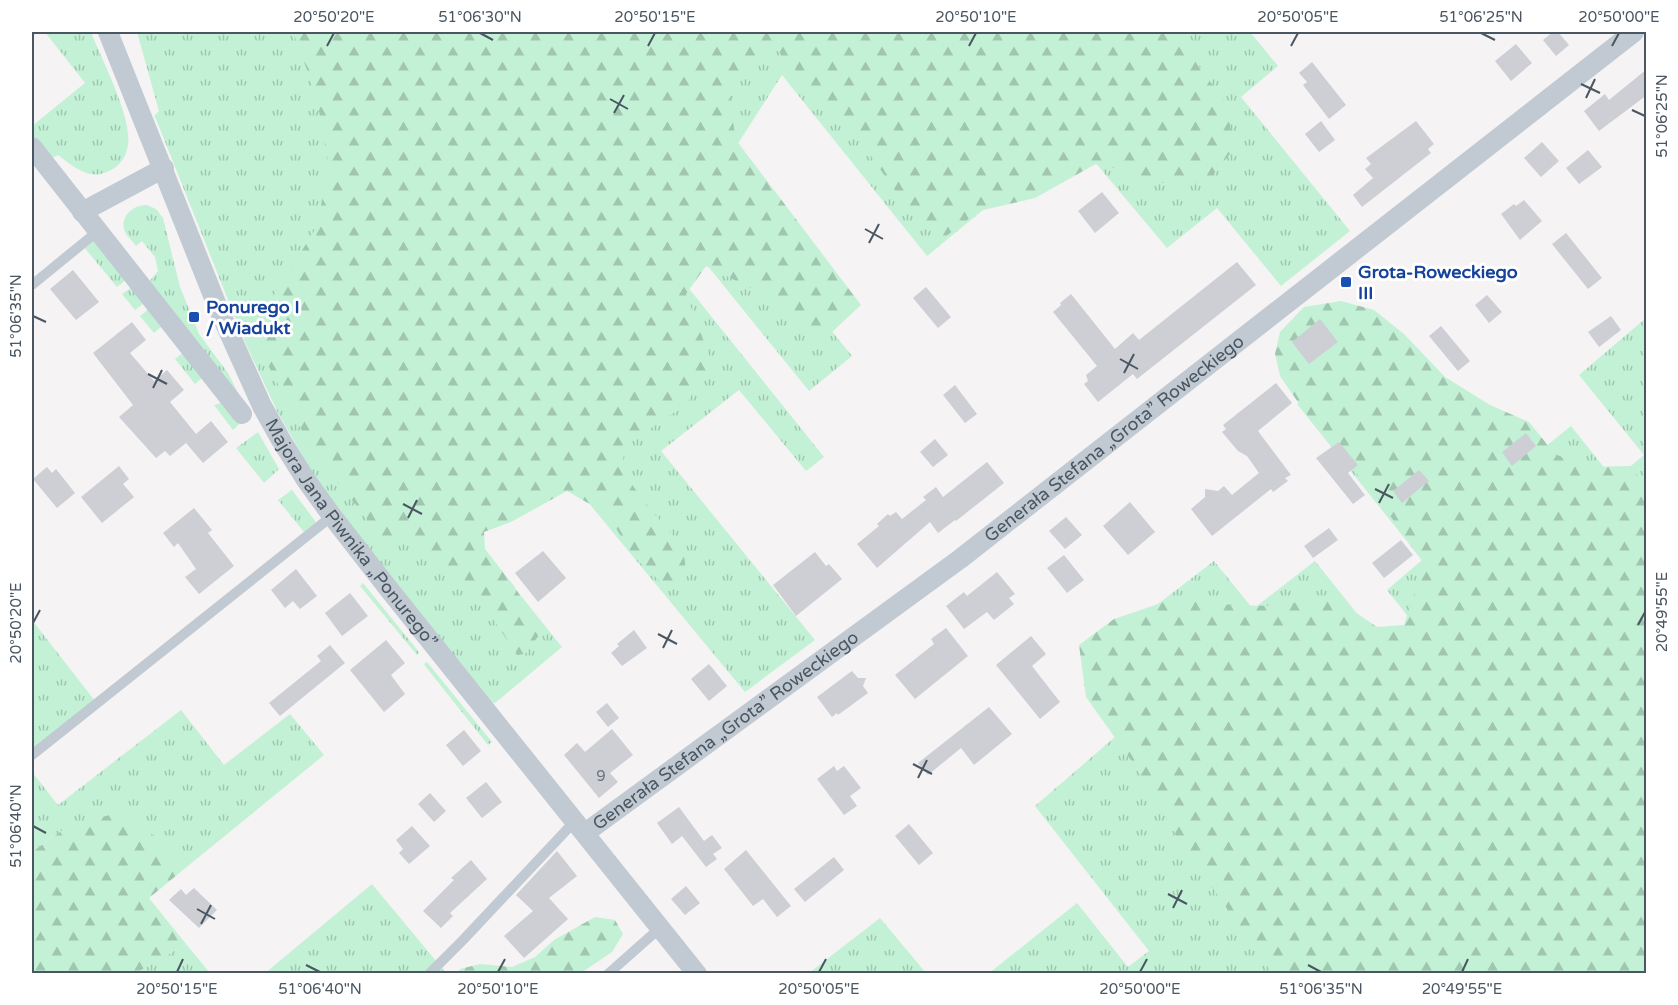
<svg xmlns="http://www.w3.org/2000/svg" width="1678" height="1005" font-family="'Varela Round',sans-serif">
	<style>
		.grass { fill: url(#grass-tufts) }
		.forest { fill: url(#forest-firs) }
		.building { fill: #cdcfd5 }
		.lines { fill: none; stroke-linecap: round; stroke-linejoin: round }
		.lane { stroke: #c1cad2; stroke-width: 10 }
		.street { stroke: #c1cad2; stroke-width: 20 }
		.ticks { fill: none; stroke: #4a5661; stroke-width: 2 }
		.transit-dot { fill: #1a4fb4; stroke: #fff; stroke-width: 2 }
		.labels { text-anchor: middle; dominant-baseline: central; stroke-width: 6; stroke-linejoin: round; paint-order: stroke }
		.number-label { font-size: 15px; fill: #6b747e }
		.transit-label { font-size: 18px; font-weight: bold; fill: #164399; stroke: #fff; text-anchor: start }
		.street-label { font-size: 18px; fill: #4a5661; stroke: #fff }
		.neatline { fill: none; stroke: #4a5661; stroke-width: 2 }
		.ticks-label { font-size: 15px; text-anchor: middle; fill: #4a5661 }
	</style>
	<defs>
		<pattern id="grass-tufts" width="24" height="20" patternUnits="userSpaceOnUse" patternTransform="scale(1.5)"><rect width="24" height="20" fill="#c3f1d5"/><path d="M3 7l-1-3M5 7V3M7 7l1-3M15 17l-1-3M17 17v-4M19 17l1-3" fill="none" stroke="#a0c6b0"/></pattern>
		<pattern id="forest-firs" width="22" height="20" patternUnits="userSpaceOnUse" patternTransform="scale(1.5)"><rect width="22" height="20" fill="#c3f1d5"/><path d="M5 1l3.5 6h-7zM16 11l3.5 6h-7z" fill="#a0c6b0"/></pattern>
	</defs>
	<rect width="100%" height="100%" fill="#f5f3f3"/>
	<path class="grass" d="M45 32H91C101 58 132 117 128 144 127 155 121 165 111 170 90 182 74 167 58 155L52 158 32 134V126L85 83Z
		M137 32H1250L1278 66 1241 97 1350 231 1281 286 1217 208 1167 248 1073 136 927 256 782 75 728 159 784 273 852 356 809 391 643 186 622 205 824 457 806 471 739 390 661 451 815 640 745 692 549 455 465 526 562 647 495 703 490 702 377 562 316 479 278 413 244 340 156 119 154 116 159 111Z
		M147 205 156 209 163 218 180 287 199 334 228 373 249 415 233 430 214 405 224 402 148 283 158 271 155 257 142 241 136 246C133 242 129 238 126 234 118 219 131 205 147 205Z
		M93 239 126 280 117 287 83 246Z
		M132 287 144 303 135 310 122 294Z
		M149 309 163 325 154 333 140 316Z
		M1646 318V973L988 974 1077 903 1128 967 1149 951 1035 806 1137 718 1090 656 1214 561 1253 609 1315 561 1430 705 1460 682 1387 590 1422 560 1297 404 1385 335 1500 483 1571 426 1614 480 1644 455 1579 375Z
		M184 352 203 377 195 384 175 359Z
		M258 432 279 469 264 483 236 448Z
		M292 490 316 522 304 532 278 500Z
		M363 583 419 652 417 655 360 586Z
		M32 620 95 701 32 750Z
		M427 662 492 742 488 745 426 667 424 664Z
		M181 710 224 765 290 714 324 755 183 870 156 837 67 827 32 852V772L58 805Z
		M372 884 446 973 264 974Z
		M880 918 926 973H809Z
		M186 944 210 973H136Z"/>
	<path class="forest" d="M293 32H1171L1189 53 1226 103 1234 149 1208 181 1182 184 1136 181 1101 161 1035 198 979 211 941 240 910 212 857 136 778 51 748 59 732 81 730 104 736 140 861 305 819 344 765 295 706 266 686 294 712 363 686 404 658 424 625 442 622 471 650 509 683 547 687 579 663 584 634 557 607 514 567 491 511 522 484 532 485 549 514 586 542 631 525 654 517 655C489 612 453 555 403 538L387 548 367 519 312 450 254 338 270 301 318 225 328 162 316 94Z
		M1341 301 1374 310 1404 334 1445 377 1490 405 1529 422 1555 454 1584 467 1632 466 1646 491V973H1272L1177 837 1145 780 1086 697 1079 645 1114 619 1167 601 1196 600 1232 605 1271 606 1333 597 1377 627 1404 625 1418 582 1422 561 1377 497 1311 421 1280 376 1275 354 1280 332 1304 307Z
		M120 812 156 837 183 870 149 898 186 944 136 973H32V852L67 827Z
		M595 917 615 920 623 934 612 952 581 973H458L460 969 480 964 512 967 535 957 554 940Z"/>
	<path class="building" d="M1553 32H1558L1569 45 1556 56 1543 40Z
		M1516 44 1532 63 1511 81 1495 61Z
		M1312 62 1346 105 1329 119 1303 85 1307 82 1299 73Z
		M1647 69V95L1599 131 1584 111 1605 94 1609 100Z
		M1321 121 1335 140 1319 152 1305 134Z
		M1416 121 1434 144 1428 149 1431 153 1362 207 1353 195 1373 178 1365 169 1371 164 1366 158Z
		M1542 142 1559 161 1541 177 1524 158Z
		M1588 150 1602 167 1579 184 1566 168Z
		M1102 192 1119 213 1095 233 1078 211Z
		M1524 200 1542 221 1520 240 1501 214 1514 204 1516 206Z
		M1566 233 1602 278 1588 289 1552 244Z
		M1237 262 1256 285 1137 379 1133 374 1098 402 1084 384 1088 381 1086 375 1097 366 1053 312 1061 305 1060 303 1071 294 1115 349 1133 333 1139 340Z
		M73 270 99 302 76 320 50 289Z
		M926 287 951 317 938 328 913 298Z
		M1487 295 1502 312 1489 323 1475 305Z
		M1611 316 1621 330 1599 347 1588 332Z
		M1320 319 1338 342 1309 364 1292 342Z
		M132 322 146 340 130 353 154 381 167 370 184 390 170 402 196 434 211 421 228 442 203 463 186 443 170 456 165 451 156 458 119 417 133 405 93 353Z
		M1441 326 1470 361 1458 371 1429 336Z
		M1276 383 1292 403 1258 431 1291 475 1285 478 1288 481 1273 492 1271 489 1212 536 1191 509 1205 497V489L1218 491 1224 486 1232 495 1259 473 1247 456 1238 451 1222 432 1226 429 1223 425Z
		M955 385 977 414 965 423 943 395Z
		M1526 433 1536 446 1512 466 1502 452Z
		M935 439 948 455 933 467 920 452Z
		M1339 442 1358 465 1348 473 1365 495 1353 504 1316 458Z
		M987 462 1004 483 956 521 955 520 938 533 930 522 877 568 857 544 879 526 877 524 888 514 890 516 896 512 902 519 926 500 923 497 936 487 943 497Z
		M119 466 129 479 123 484 134 497 102 523 81 497Z
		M47 467 52 473 56 469 75 493 57 508 33 479Z
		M1419 470 1429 481 1402 503 1393 491Z
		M1130 502 1155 532 1128 555 1103 526Z
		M194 508 212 530 208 533 234 566 199 594 185 577 196 569 178 543 174 547 163 533Z
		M1066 517 1082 535 1065 549 1049 531Z
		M1329 528 1338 540 1313 558 1304 546Z
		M1401 540 1413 555 1384 578 1372 563Z
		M543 551 566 578 538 602 515 573Z
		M815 552 826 566 829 564 842 579 796 616 773 585Z
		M1064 555 1084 580 1067 593 1047 568Z
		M296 569 317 596 300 609 293 601 285 608 271 590Z
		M997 572 1015 594 1009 598 1014 604 994 620 987 612 964 629 946 606 964 592 967 596Z
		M350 593 368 616 342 636 325 613Z
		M946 628 968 656 915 699 895 675 934 644 931 639Z
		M634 630 647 648 622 666 611 653 619 646 617 644Z
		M1031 636 1046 654 1032 666 1060 702 1040 719 996 665Z
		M386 640 405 663 391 675 405 694 384 712 350 670Z
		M330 645 345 663 280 716 269 703 321 661 317 656Z
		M709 664 727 686 709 701 691 679Z
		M852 671 858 678H866L863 686 868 693 838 715 837 713 832 717 817 697Z
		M607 703 619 718 608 727 596 712Z
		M989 707 1012 734 974 765 961 748 928 775 918 763Z
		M612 729 633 755 610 773 618 782 599 798 564 755 577 743 585 752Z
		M464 730 481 751 463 766 446 745Z
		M834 766 837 771 844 766 861 788 850 796 857 806 844 815 817 779Z
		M486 782 502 802 482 818 466 798Z
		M430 793 446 811 434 822 418 804Z
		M679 807 704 841 712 835 722 848 713 854 717 859 706 867 682 836 672 844 657 823Z
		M909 824 933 853 919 865 895 836Z
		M412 826 430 846 409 864 399 853 403 849 396 840Z
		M746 850 791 906 777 917 763 899 753 906 724 869Z
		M557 851 577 876 549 898 568 919 524 958 504 936 533 911 516 895Z
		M834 857 844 870 805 902 794 889Z
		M471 860 487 879 450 913 453 916 441 928 423 911 454 880 451 878Z
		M686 886 700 903 685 915 671 899Z
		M194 888 217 910 199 928 169 900 181 889 186 895Z"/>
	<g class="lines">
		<path class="lane" d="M32 285 98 231
			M32 755 332 516
			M429 974 463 940 575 821
			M608 974 661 927"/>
		<g class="street">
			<path id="s1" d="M108 32 218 308 262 406 281 440 306 480 332 516 388 588 697 974"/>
			<path d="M32 147 242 414"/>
			<path d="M82 212 164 168"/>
			<path id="s2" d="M585 833 960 559 1634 32"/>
		</g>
	</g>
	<path class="ticks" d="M480 33 493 40M1481 33 1495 40M327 46 334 33M648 46 655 33M969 46 976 33M1291 46 1298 33M1612 46 1619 33M1581 84 1600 93M1586 98 1595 79M610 99 628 109M1632 110 1645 116M614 113 624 95M865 229 883 239M869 243 879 224M33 316 46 322M1120 359 1138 369M1124 373 1134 354M148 374 167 384M153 388 162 370M1375 489 1393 498M1379 503 1389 484M403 504 422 514M408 518 417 500M33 623 40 610M1638 625 1645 612M658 634 677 644M663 648 672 630M913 764 932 774M918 778 927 760M33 826 46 833M1168 894 1187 904M1173 908 1182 890M197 909 215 919M201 924 211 905M306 965 320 972M1308 965 1321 972M177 972 183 959M498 972 505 959M819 972 826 959M1140 972 1147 959M1462 972 1468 959"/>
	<g class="transit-dot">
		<rect x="1340" y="276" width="12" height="12" rx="3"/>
		<rect x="188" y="311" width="12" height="12" rx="3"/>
	</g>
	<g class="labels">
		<g class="number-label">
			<text x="601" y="776">9</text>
		</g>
		<g class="transit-label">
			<text x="1358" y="272">Grota-Roweckiego<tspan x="1358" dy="21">III</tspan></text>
			<text x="206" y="307">Ponurego I<tspan x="206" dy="21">/ Wiadukt</tspan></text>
		</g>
		<g class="street-label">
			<text stroke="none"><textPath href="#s2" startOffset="660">Generała Stefana „Grota” Roweckiego</textPath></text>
			<text stroke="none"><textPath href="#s1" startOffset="560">Majora Jana Piwnika „Ponurego”</textPath></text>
			<text stroke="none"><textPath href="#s2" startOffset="174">Generała Stefana „Grota” Roweckiego</textPath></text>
		</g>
	</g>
	<rect width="1678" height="1005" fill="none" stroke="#ffffff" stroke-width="66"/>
	<rect x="33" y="33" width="1612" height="939" class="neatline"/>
	<g class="ticks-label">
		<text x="334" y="22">20°50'20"E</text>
		<text x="480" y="22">51°06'30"N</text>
		<text x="655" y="22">20°50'15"E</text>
		<text x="976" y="22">20°50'10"E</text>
		<text x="1298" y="22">20°50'05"E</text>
		<text x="1481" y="22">51°06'25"N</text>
		<text x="1619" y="22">20°50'00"E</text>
		<text transform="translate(1662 116) rotate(-90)" y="5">51°06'25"N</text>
		<text transform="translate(16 316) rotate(-90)" y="5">51°06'35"N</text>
		<text transform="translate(1662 612) rotate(-90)" y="5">20°49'55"E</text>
		<text transform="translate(16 623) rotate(-90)" y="5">20°50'20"E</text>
		<text transform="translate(16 826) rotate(-90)" y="5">51°06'40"N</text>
		<text x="177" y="994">20°50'15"E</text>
		<text x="320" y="994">51°06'40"N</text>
		<text x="498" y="994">20°50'10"E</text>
		<text x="819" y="994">20°50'05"E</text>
		<text x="1140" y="994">20°50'00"E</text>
		<text x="1321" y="994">51°06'35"N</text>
		<text x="1462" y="994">20°49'55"E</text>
	</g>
</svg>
